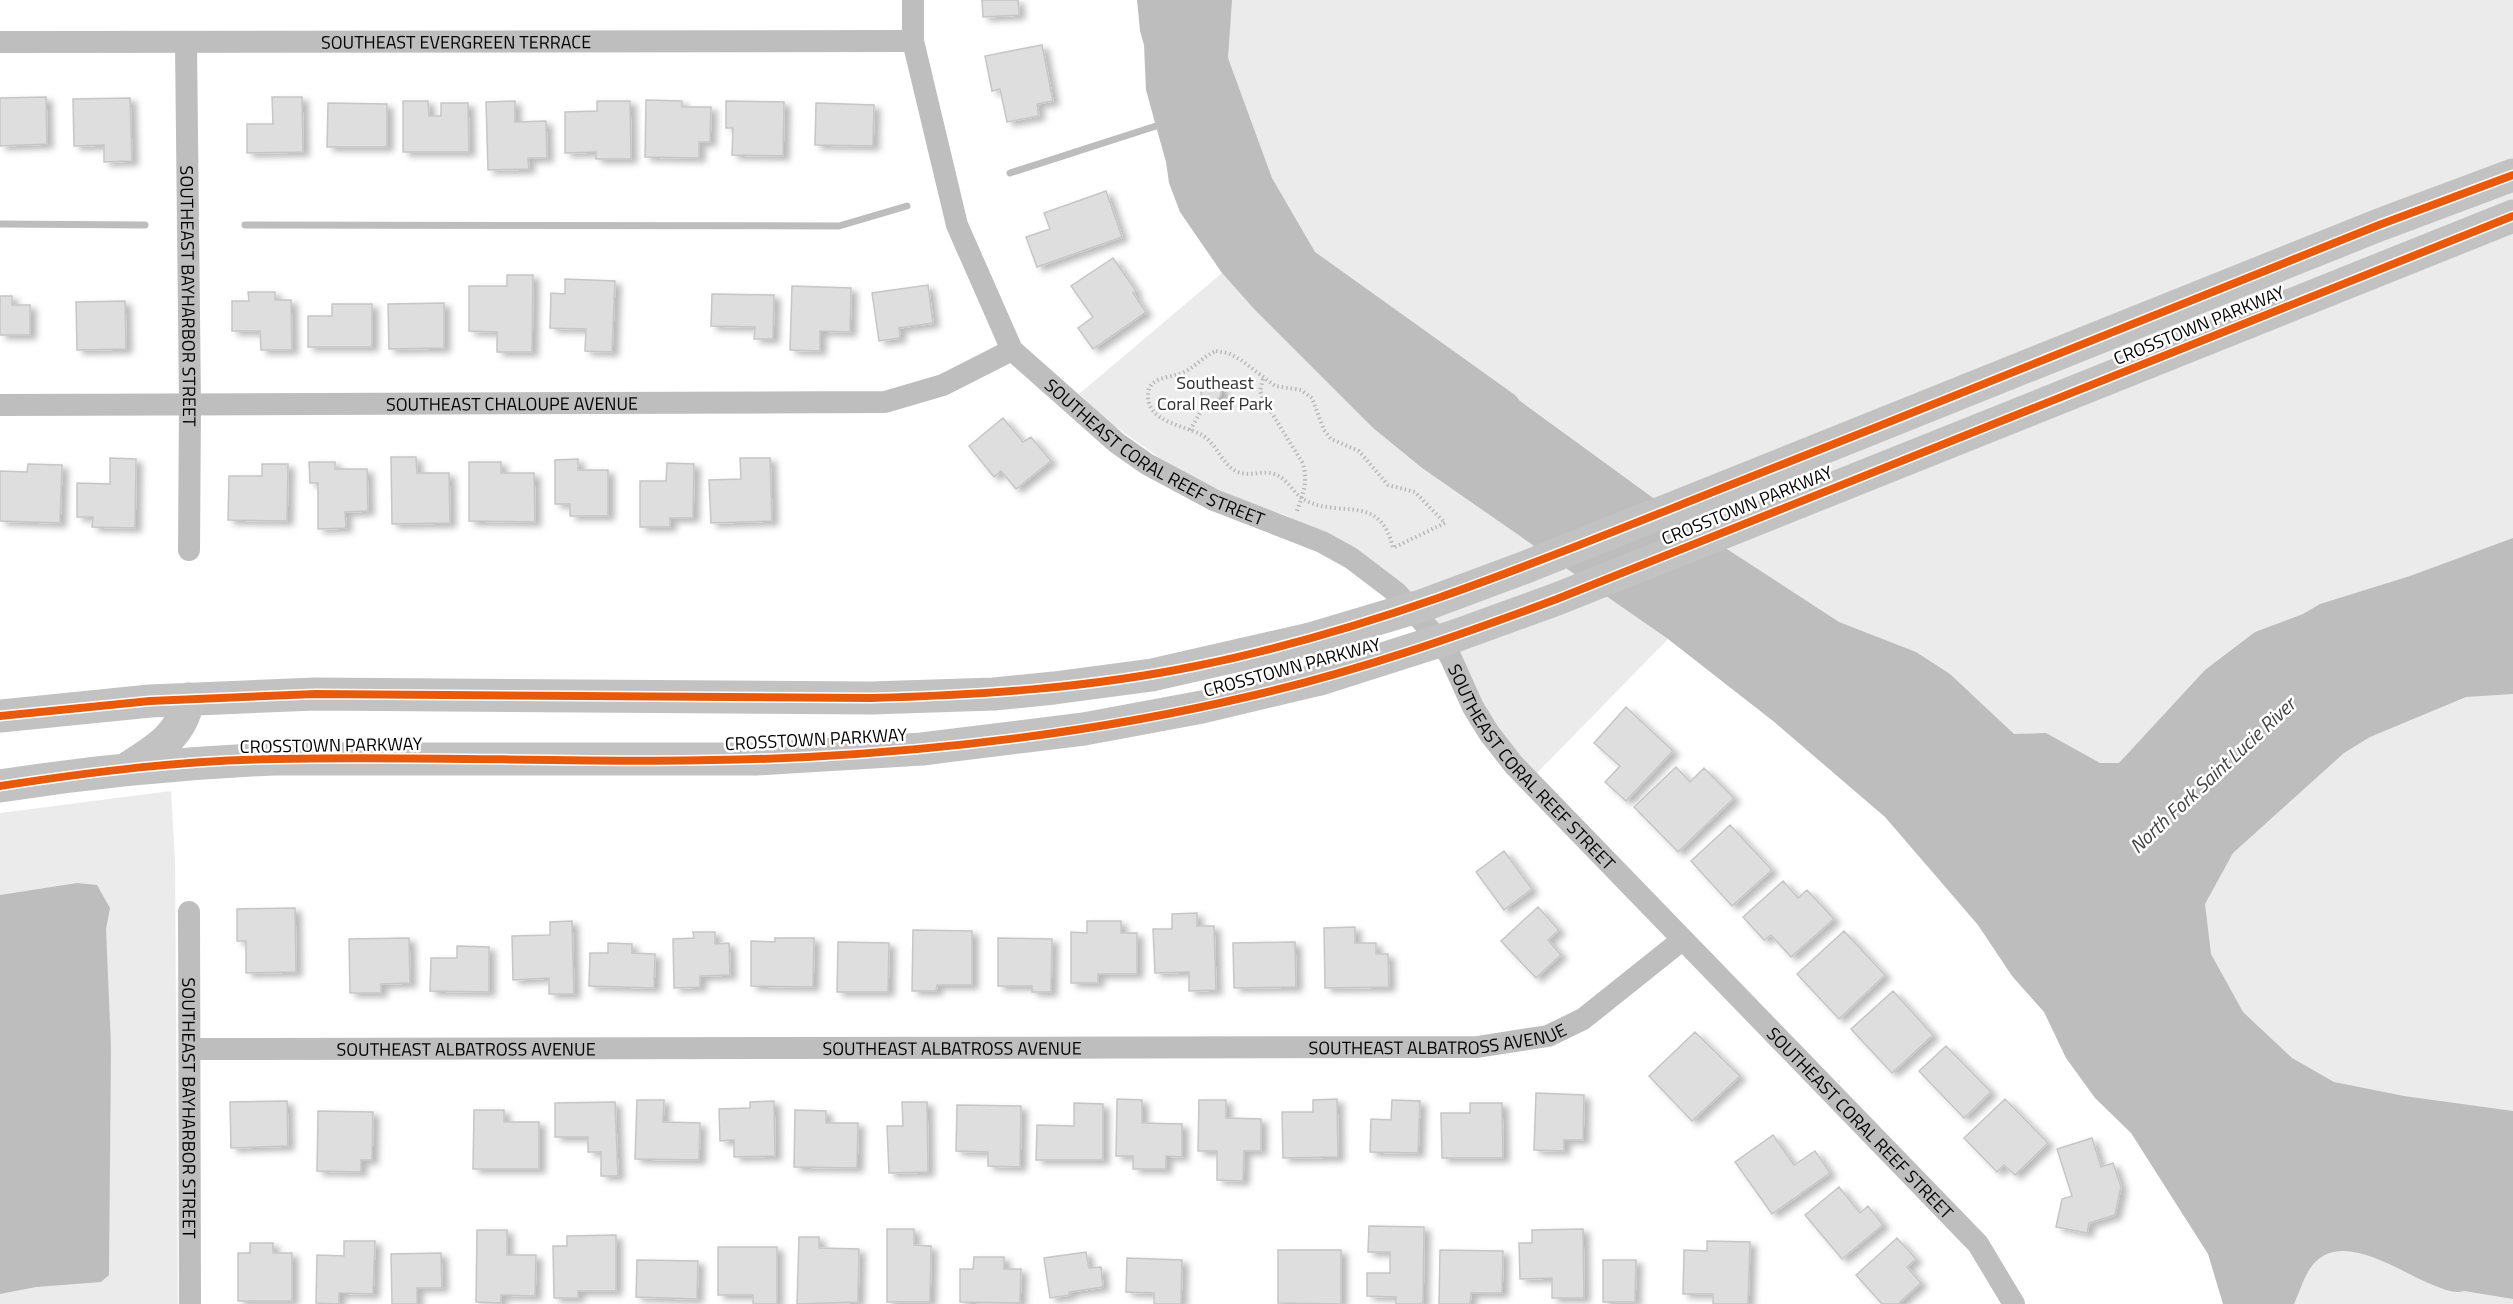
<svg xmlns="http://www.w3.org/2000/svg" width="2513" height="1304" font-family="'Titillium Web',sans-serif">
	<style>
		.green { fill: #ebebeb }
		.water { fill: #bdbdbd }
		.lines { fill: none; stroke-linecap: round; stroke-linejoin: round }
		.stream { stroke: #bdbdbd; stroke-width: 7 }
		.building { fill: #dedede; stroke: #c6c6c6; stroke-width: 1.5; filter: url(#shadow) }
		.path { stroke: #b9b9b9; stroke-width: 4; stroke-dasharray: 1.5 3; stroke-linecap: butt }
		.street { stroke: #bebebe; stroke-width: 22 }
		.secondary { stroke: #c2c2c2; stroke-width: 33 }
		.secondary-bridge { stroke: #c2c2c2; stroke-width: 33 }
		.cycleway-casing { stroke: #fff; stroke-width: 11 }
		.cycleway { stroke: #e8590c; stroke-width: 8 }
		.labels { text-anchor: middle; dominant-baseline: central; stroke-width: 5; stroke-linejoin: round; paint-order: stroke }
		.street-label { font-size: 18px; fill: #000; stroke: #fff }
		.park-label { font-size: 18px; fill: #313131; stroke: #fff }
		.water-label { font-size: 20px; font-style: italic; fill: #424242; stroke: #fff }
	</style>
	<defs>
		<filter id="shadow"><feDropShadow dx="6" dy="4" stdDeviation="3" flood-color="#0004"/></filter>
	</defs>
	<rect width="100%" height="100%" fill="#fff"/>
	<path class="green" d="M1186 0H2513V1304H2275L2293 1204 1213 178Z
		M1222 273 1254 309 1373 428 1422 468 1668 639 1536 774 1350 549 1287 516 1234 498 1184 475 1106 420 1079 394Z
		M171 791 175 860 178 1304H0V813Z"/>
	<path class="water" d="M1137 0H1232L1228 58 1272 178 1315 252 1515 395 1520 401 1693 527 1839 622 1916 652 1950 674 2014 734 2046 733 2100 763H2119L2205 670 2255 632 2303 614 2320 604 2410 576 2513 538V694L2466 697 2370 737 2344 753 2233 853 2205 904 2211 954 2243 1012 2292 1058 2334 1082 2404 1096 2513 1111V1299L2464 1291C2453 1294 2444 1289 2433 1285 2399 1272 2337 1225 2309 1270 2303 1280 2299 1293 2294 1304H2223L2208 1254 2131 1133 2095 1098 2066 1058 2044 1012 2012 976 1978 925 1885 817 1773 721 1668 639 1422 468 1373 428 1254 309 1222 273 1180 212 1169 183 1166 162 1146 90 1144 45 1140 31Z
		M77 883 97 885 110 908 106 929 111 1046 109 1275 101 1282 36 1287 0 1294V895Z"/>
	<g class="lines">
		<path class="stream" d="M1010 173 1156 126
			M0 224 145 225
			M245 225 839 226 907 206"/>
	</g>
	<path class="building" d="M982 0H1018L1019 15 983 17Z
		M1042 45 1053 101 1037 104 1039 116 1007 122 1000 89 992 91 985 56Z
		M46 97 47 144 0 146V98Z
		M272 97H302L303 152 247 153V124H273Z
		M130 98 132 161 104 162V145L74 146 73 99Z
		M646 100 682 101V107H711L710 142H699V158L645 157Z
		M403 101H428L429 116H441V103H468L469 152H403Z
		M515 101V122L546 121 547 158H528L529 169 488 170 486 102Z
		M597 101H630L631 159H596V152L565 153V112L597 111Z
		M726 101 784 102 783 156 732 155 733 128H726Z
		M328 103 387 104V147H327Z
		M816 103 874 105 873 146 815 145Z
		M1106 191 1122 237 1037 267 1026 237 1050 229 1044 213Z
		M1113 258 1136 291 1133 293 1146 312 1093 349 1078 328 1093 317 1071 286Z
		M507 275H533L532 352H497V332L469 331V286H507Z
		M565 279 615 281 612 352 585 351 586 329 550 328 551 293 565 294Z
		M928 285 933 323 899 328 900 338 879 341 872 293Z
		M792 286 851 288 850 332 820 331V351L790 350Z
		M248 292H275V300H291L292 350H261L260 331H232V301H249Z
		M712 294 774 295 773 339H754L755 327 711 326Z
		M0 296H12V305H30V335H0Z
		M125 301 126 349 77 350 76 302Z
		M444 303V348L389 349 388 304Z
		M332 304H372V347H308V316H332Z
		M1201 392a10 10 0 1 1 20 0a10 10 0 1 1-20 0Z
		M1003 418 1023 442 1031 437 1051 461 1016 489 1001 471 994 477 969 446Z
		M391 457H416L417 473H449L450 523 392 524Z
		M110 458 136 459 135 528 92 527 93 517H77V483L110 484Z
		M740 458H770L772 521 711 523 709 480 741 479Z
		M578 459V470H608V516H570V504H555V460Z
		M309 462H335V469H367L368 511 345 512 346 528 318 529V483H310Z
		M469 462H501V473H534L535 522 469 521Z
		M667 463 694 464 693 518H670V527H640V481H666Z
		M28 464 62 465 60 523 0 521V471L27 472Z
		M262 464H288L287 521 228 520 229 476H262Z
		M1626 707 1673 751 1626 801 1605 782 1620 766 1594 743Z
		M1676 767 1690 782 1704 768 1734 798 1678 852 1634 807Z
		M1730 825 1772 870 1732 906 1691 861Z
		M1504 851 1532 889 1504 910 1476 872Z
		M1783 881 1798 898 1807 890 1834 919 1791 957 1771 935 1764 940 1743 917Z
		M1538 907 1559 930 1548 940 1561 955 1536 978 1501 941Z
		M295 908 296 972 246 973V941H237V909Z
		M1197 913V926H1214L1216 990 1189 991V972L1155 973 1153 929H1172V914Z
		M572 921 574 994H549V978L513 980 512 936 550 935V922Z
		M1087 921H1121V933H1137V974H1098V983H1071V932L1087 933Z
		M1355 927V943H1376V954H1388L1389 987 1325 988 1324 928Z
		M913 930 972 931V985H937L936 991H912Z
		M1844 931 1885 975 1839 1019 1797 974Z
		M693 932H715V944L729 943 730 975 700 976V987L674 988 673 939 694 938Z
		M409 938 410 983 381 984V993H350L349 939Z
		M775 938H814L813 987 751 986V941L775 942Z
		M998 938 1052 939 1051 992H1032V986H998Z
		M838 942 889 943 888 992H837Z
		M1295 942 1296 987 1234 988 1233 943Z
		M608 943 632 944V953L655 954 654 988 589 986 590 953H608Z
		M457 946 489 947V992L430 991 431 958H457Z
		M1893 991 1933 1035 1892 1073 1851 1029Z
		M1695 1032 1740 1076 1692 1121 1649 1076Z
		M1946 1046 1991 1092 1964 1118 1919 1071Z
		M1536 1093 1584 1095 1583 1140H1564V1151L1534 1150Z
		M1117 1099 1142 1100V1123L1182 1124V1157L1166 1156V1169H1133V1156H1116Z
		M1337 1099 1338 1157 1283 1158 1282 1112H1313V1100Z
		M2005 1099 2048 1143 2015 1175 2004 1165 1997 1172 1964 1138Z
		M637 1100H664L663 1122 700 1123 699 1160 635 1159Z
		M1199 1100H1226V1118L1261 1119V1151H1244L1243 1181 1217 1180V1151H1198Z
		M1392 1100 1420 1101 1418 1153 1370 1152 1371 1119 1391 1120Z
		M287 1101 288 1146 231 1148 230 1102Z
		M774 1101 775 1156 734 1157V1140L720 1141 719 1109 750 1108V1102Z
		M615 1102 618 1176H601V1152H588V1137H555V1103Z
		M902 1102H927L928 1172 889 1173 887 1126H903Z
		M1074 1103 1103 1104V1160H1036L1037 1125 1074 1126Z
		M1470 1103H1502L1503 1158H1442L1441 1113H1470Z
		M957 1105 1021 1106 1020 1167 988 1166V1152L956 1151Z
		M474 1110H504V1122H539V1169H473Z
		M795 1110 826 1111V1123H858L857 1168 794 1167Z
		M318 1111 373 1112 372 1160H361V1172L317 1171Z
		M1773 1135 1794 1165 1815 1151 1830 1173 1772 1214 1735 1162Z
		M2092 1138 2101 1167 2113 1163 2121 1187 2115 1215 2089 1223 2087 1233 2056 1227 2062 1199 2072 1196 2057 1149Z
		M1839 1187 1860 1213 1868 1206 1883 1225 1842 1259 1805 1215Z
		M1369 1226 1424 1227 1423 1304H1396V1297L1367 1296V1273H1390V1252H1368Z
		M887 1229H914V1245L931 1246 930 1302H887Z
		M1583 1229 1584 1298H1552V1278L1520 1279 1519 1243H1532V1230Z
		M477 1230H507V1255H536L535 1296 501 1295V1303L476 1302Z
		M616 1235V1291H578V1298H554L553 1246H567V1236Z
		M799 1237H819V1248L859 1249 858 1302 797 1304Z
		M1897 1238 1916 1259 1907 1267 1921 1283 1898 1304H1882L1856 1275Z
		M344 1241H375L373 1294 339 1293V1304L316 1303 317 1255 344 1256Z
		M1707 1241 1750 1242 1748 1304H1713V1294H1683L1684 1250 1707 1251Z
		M250 1243H273V1253H292V1301H238V1253H250Z
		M718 1247H777V1304H753V1295H718Z
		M1278 1250H1341V1304L1278 1303Z
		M1440 1250 1503 1251 1502 1293H1471L1470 1304H1439Z
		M1086 1252 1089 1268 1101 1267 1103 1287 1069 1292 1070 1295 1050 1298 1044 1258Z
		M441 1253 442 1288H417V1304H392L391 1254Z
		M974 1257H1004V1269H1021L1020 1303 960 1302V1269H973Z
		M1127 1258 1182 1260 1181 1304H1154V1293L1126 1292Z
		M637 1260 698 1261 697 1299 636 1297Z
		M1603 1260H1636L1635 1302H1603Z"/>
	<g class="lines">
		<path class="path" d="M1216 351 1228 353 1241 360 1275 386 1301 390 1312 398 1324 430 1331 439 1359 451 1388 485 1415 492 1445 523 1393 548C1380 492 1339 519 1305 500 1293 494 1289 479 1274 474 1262 470 1249 477 1238 472 1221 465 1217 442 1200 434 1183 425 1148 422 1148 396 1148 392 1149 387 1152 384 1160 376 1176 377 1186 371 1197 365 1204 356 1216 351Z
			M1263 379 1260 391 1263 399 1302 462C1309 480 1303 494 1297 511
			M1190 430 1207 401"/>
		<g class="street">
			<path id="s1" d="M913 0V41L957 225 1012 350 1117 443 1147 464 1214 500 1322 542 1351 558 1397 593 1439 640 1450 656 1473 707 1489 733 1514 765 1978 1244 2014 1304"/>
			<path id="s2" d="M0 42 913 41"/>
			<path id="s3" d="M186 44 190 405 189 550"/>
			<path id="s4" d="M0 405 885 402 943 385 1012 350"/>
			<path id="s5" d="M189 912 190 1304"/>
			<path id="s6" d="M190 1049 1477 1047 1548 1036 1583 1019 1682 940"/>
		</g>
		<path class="secondary" d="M0 716 150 701 315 694 871 698 994 694 1054 688 1152 675 1310 639
			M126 769C155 751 183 735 188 699
			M0 786C91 772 182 763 274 759H756L922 749 1084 729 1202 707 1320 679"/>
		<path class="secondary-bridge" d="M1310 639 1424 605 1526 567 2379 225 2513 175
			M1320 679 1455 636 1557 599 2513 216"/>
		<defs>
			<path id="cycleway" d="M0 716 150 701 315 694 871 698C980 695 1089 688 1196 666 1389 627 1566 550 1748 478 1959 395 2169 309 2379 225L2513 175
				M0 786C91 772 184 760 276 759 453 755 631 766 808 757 958 749 1108 730 1255 695 1358 671 1458 636 1557 599L2513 216"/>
		</defs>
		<use href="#cycleway" class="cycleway-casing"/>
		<use href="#cycleway" class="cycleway"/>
	</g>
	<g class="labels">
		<g class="street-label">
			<text stroke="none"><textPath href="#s2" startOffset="456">SOUTHEAST EVERGREEN TERRACE</textPath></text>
			<text stroke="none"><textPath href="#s3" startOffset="252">SOUTHEAST BAYHARBOR STREET</textPath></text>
			<text transform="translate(2199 325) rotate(-22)">CROSSTOWN PARKWAY</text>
			<text stroke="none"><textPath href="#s4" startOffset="512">SOUTHEAST CHALOUPE AVENUE</textPath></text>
			<text stroke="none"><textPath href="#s1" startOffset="544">SOUTHEAST CORAL REEF STREET</textPath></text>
			<text transform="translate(1747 505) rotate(-22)">CROSSTOWN PARKWAY</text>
			<text transform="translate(1292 667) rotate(-15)">CROSSTOWN PARKWAY</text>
			<text transform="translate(816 739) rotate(-3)">CROSSTOWN PARKWAY</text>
			<text transform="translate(331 745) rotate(-1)">CROSSTOWN PARKWAY</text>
			<text stroke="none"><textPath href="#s1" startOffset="1048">SOUTHEAST CORAL REEF STREET</textPath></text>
			<text stroke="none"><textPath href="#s6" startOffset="1248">SOUTHEAST ALBATROSS AVENUE</textPath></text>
			<text stroke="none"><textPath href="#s6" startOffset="276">SOUTHEAST ALBATROSS AVENUE</textPath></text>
			<text stroke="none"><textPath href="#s6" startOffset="762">SOUTHEAST ALBATROSS AVENUE</textPath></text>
			<text stroke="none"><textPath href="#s5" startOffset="196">SOUTHEAST BAYHARBOR STREET</textPath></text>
			<text stroke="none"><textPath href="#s1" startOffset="1534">SOUTHEAST CORAL REEF STREET</textPath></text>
		</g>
		<g class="park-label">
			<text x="1215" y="382">Southeast<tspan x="1215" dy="21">Coral Reef Park</tspan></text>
		</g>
		<g class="water-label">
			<text transform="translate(2212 775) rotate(-43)">North Fork Saint Lucie River</text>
		</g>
	</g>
</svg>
